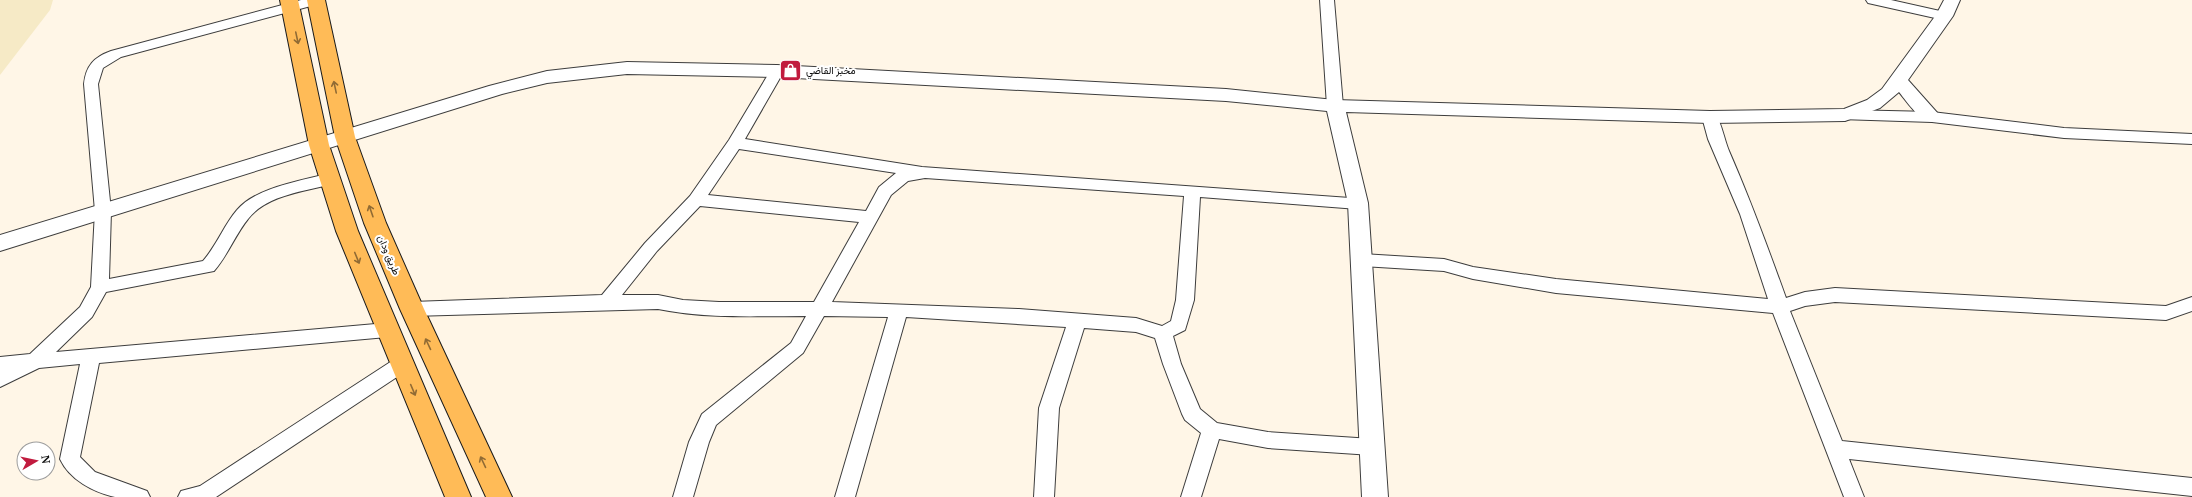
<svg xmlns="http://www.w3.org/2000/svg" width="2192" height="497" font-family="'PT Serif',Vazirmatn,serif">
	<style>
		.farmland { fill: #f6eac6 }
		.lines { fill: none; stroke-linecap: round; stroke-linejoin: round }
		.minor-casing { stroke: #3d3d3d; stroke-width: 2 }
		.tertiary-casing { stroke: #3d3d3d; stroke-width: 2 }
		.primary-casing { stroke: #1b1b1b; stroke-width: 2 }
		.minor { fill: #fff; fill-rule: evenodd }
		.tertiary { fill: #fff; fill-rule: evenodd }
		.primary { fill: #ffbb57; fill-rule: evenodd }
		.oneway { stroke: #916b34 }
		.labels { text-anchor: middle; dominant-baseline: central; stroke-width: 4; stroke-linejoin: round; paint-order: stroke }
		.poi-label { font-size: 10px; fill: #0a0a0a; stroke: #fff; text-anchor: start }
		.street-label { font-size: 10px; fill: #0a0a0a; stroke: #fff }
	</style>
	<rect width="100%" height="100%" fill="#fff6e7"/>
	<path class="farmland" d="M0 0H53L50 10 0 75Z"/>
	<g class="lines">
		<defs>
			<path id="minor" d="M301 0H324L322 3 121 57 103 68 98 84 111 211 109 279 203 261C217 245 224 225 237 210 256 187 302 181 330 173L336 175 338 179 336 183C308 191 267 194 248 219 235 235 228 255 214 271L106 292 92 317 56 352 387 323 393 325 396 330 393 335 387 337 99 363 80 457 95 472 147 491 150 497C139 497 126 497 115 497 93 492 70 480 60 459L80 364 39 368 0 387V357L30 354 80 307 91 287 95 211 84 84C86 66 94 57 111 51Z
				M1320 0H1334L1343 106 1340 109H1330L1327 106Z
				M1866 0H1891L1949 13 1951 16 1944 20 1868 3Z
				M777 66 782 68 784 71 745 139 922 167 1364 199 1366 203 1364 207 1358 209 1200 197 1194 300 1185 330 1173 336 1181 364 1200 409 1217 423 1268 432 1372 439 1379 441 1382 447 1379 453 1372 455 1268 448 1219 439 1201 497H1181L1201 433 1185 420 1182 414 1163 364 1155 338 1136 332 1084 328 1059 408 1054 497H1034L1039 408 1066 327 906 317 855 497H835L888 317 824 316 803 353 716 425 709 442 693 497H673L689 442 702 414 791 343 806 316C756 316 707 319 658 309L412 316 406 314 403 309 406 304 412 302 602 295 645 243 690 196 729 140 772 68ZM739 149 896 173 879 187 866 211 708 195ZM925 178 1184 196 1176 300 1171 321 1162 326 1136 318 1019 309 832 302 891 195 908 181ZM700 206 859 222 814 302H719L683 300 658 295H622L657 251Z
				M1845 110 1932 112 2064 128 2192 134V144L2064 138 1932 122 1840 119 1837 115 1840 111Z
				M1710 112 1715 113C1722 124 1724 139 1729 151 1750 199 1768 248 1786 298L1805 292 1835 288 2166 306 2192 297V311L2166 320 1835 302 1805 306 1790 311 1842 441 2192 478V496L1849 459 1864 497H1844L1773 313 1556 293 1473 279 1444 271 1362 266 1356 264 1353 260 1356 256 1362 254 1444 259 1473 267 1556 279 1768 299 1740 214 1708 139 1702 117 1705 113Z
				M402 357 409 359 411 364 409 369 216 497H178L181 491 200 486 395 359Z"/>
			<path id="tertiary" d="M1944 0H1960L1953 16 1908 80 1941 117 1939 121C1922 126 1909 104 1899 92L1880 108 1845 121 1710 123 1346 112 1368 203 1388 497H1362L1348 203 1327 111 1226 101 777 77 627 74 547 83 502 94 0 251V235L489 86 547 71 627 62 777 65 1226 89 1335 100 1710 111 1844 109 1867 100 1882 89 1936 15Z"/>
			<path id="primary" d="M280 0H298L329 145 358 231 471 497H445L336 231 309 145Z
				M307 0H325L355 137 386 223 424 309 512 497H486L400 309 364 223 335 137Z"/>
		</defs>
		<use href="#minor" class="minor-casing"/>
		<use href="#tertiary" class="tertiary-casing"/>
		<use href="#primary" class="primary-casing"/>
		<use href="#minor" class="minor"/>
		<use href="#tertiary" class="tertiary"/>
		<use href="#primary" class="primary"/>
	</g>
	<defs><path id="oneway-shaft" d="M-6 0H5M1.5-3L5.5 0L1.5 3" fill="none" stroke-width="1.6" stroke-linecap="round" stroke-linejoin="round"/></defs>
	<g class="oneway">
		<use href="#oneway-shaft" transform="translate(297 38) rotate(78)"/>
		<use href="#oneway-shaft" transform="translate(335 87) rotate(-102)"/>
		<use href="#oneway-shaft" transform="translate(371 211) rotate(-109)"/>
		<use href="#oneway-shaft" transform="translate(357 258) rotate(68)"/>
		<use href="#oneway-shaft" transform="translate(428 344) rotate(-115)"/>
		<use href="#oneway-shaft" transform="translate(413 390) rotate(67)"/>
		<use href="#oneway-shaft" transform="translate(483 462) rotate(-115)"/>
	</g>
	<defs>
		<symbol id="shop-square" viewBox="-11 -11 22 22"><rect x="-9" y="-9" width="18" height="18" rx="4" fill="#c11b3e" stroke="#fff"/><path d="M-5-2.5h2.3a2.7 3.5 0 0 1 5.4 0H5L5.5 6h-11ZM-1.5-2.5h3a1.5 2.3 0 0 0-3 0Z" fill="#fff"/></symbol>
	</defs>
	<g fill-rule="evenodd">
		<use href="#shop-square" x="778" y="58" width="25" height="25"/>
	</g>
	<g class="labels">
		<g class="poi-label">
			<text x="806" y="70">مخبز القاضي</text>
		</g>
		<g class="street-label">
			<text transform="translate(389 255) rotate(67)">طريق ودان</text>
		</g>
	</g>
	<g transform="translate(36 461) rotate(81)"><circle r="19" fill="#ffffff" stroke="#9d9d9d"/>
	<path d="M0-3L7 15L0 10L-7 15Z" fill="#c11b3e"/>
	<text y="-6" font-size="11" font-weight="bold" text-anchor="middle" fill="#0a0a0a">N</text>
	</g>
</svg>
